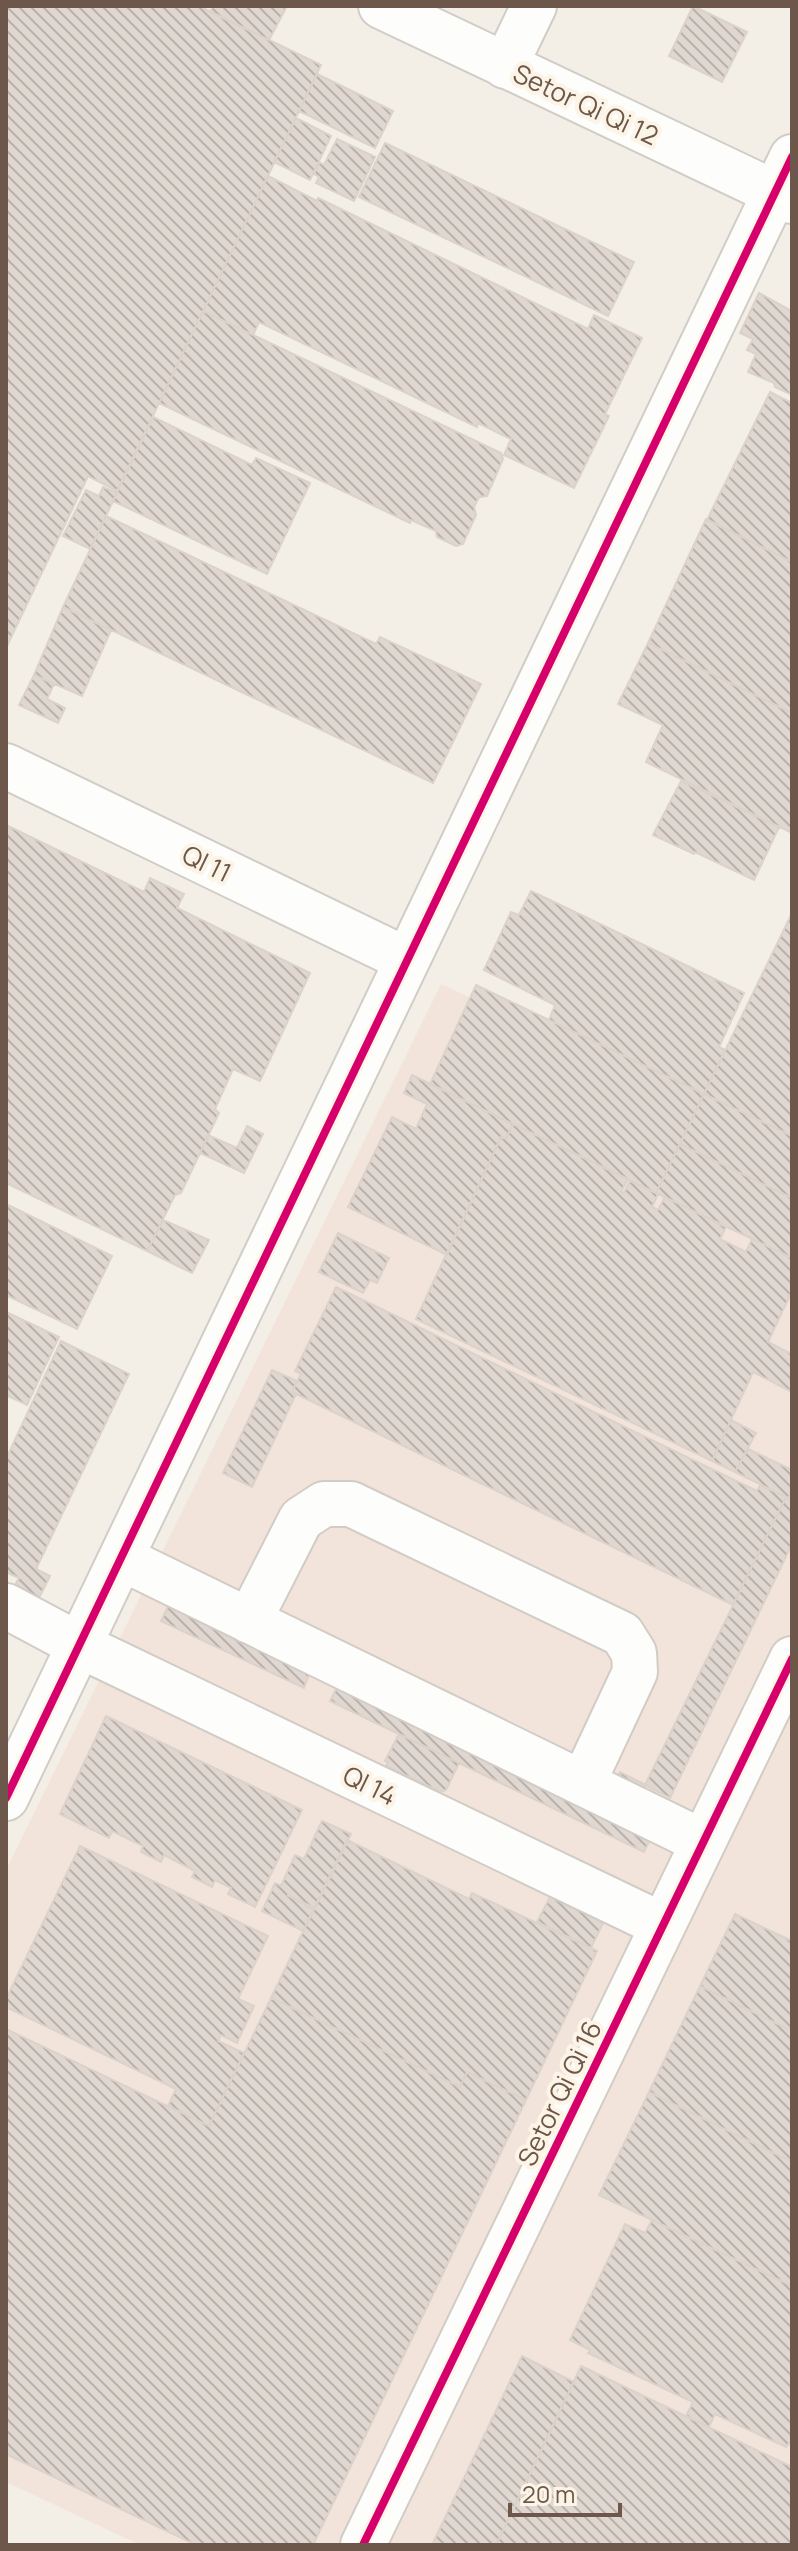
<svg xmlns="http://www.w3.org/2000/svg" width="798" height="2551" font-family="Manrope,sans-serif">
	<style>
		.commercial { fill: #f3e4db }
		.building { fill: url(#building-back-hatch); stroke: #dbd2ca; stroke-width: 2 }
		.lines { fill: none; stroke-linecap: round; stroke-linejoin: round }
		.minor-casing { stroke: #d2ccc6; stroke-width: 48 }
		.minor { stroke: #fdfdfb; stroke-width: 44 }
		.cycleway-casing { stroke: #fcf4e6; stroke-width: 13 }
		.cycleway { stroke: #d6006c; stroke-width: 8 }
		.labels { text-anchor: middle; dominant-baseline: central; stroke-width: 8; stroke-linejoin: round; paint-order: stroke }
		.street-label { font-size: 26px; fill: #6d574b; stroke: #fcf4e6 }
	</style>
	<defs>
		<pattern id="building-back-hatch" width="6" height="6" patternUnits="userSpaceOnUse" patternTransform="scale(2)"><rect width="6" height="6" fill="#dfd7d0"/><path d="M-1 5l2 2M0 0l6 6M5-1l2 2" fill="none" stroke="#b9b1ab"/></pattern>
	</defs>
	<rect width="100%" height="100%" fill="#f3efe7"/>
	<path class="commercial" d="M441 984 792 1149V2545H140L6 2482V1870Z"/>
	<path class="building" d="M6 6H199L321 65 117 491 88 476 6 648Z
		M213 6H287L269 40 210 12Z
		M693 6 747 32 722 82 669 56Z
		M317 74 393 111 375 148 299 111Z
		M296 118 331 136 310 180 274 162Z
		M337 139 375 157 354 201 316 183 319 177 314 174 319 162 324 165Z
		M385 143 634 262 608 316 359 197Z
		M268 176 317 201 318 198 588 329 594 315 642 338 605 414 609 416 574 488 504 455 511 439 478 423 477 427 259 322 253 335 203 311Z
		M759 293 792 311V395L775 387 774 383 748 372 756 354 747 350 753 339 740 333Z
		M203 311 501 453 503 459 487 496 479 497 474 507 476 515 463 544 456 546 437 537 436 531 411 520 410 523 159 403Z
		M770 392 792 403V562L707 520Z
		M153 417 252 465 256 458 310 483 267 574 113 501Z
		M103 487 117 493 90 549 63 536 86 490 99 496Z
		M106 516 376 644 380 637 481 684 433 783 63 607Z
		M706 519 792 562V713L648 643Z
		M63 607 111 630 82 696 34 675Z
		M648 643 792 713V833L646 762 663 725 618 704Z
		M34 675 54 684 47 699 65 708 58 723 19 705Z
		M681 781 779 827 754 880 695 852 694 854 653 835Z
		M6 825 144 892 150 878 184 894 177 908 310 973 260 1081 233 1069 215 1109 219 1113 181 1193 175 1195 147 1251 6 1183Z
		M531 891 744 993 719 1047 725 1050 704 1094 549 1020 555 1005 484 970 511 912 519 915Z
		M792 913V1136L704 1094Z
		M476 985 704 1094 656 1193 430 1084Z
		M412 1075 513 1124 506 1139 501 1137 447 1255 348 1207 392 1117 416 1129 427 1104 404 1093Z
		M704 1094 792 1136V1198L680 1144Z
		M513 1124 628 1179 621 1192 624 1193 630 1181 658 1194 652 1207 658 1210 665 1197 726 1227 720 1239 746 1252 752 1239 792 1258V1291L768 1342 792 1354V1392L753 1372 712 1461 416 1319 501 1137 506 1139Z
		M247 1126 263 1134 244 1173 200 1153 208 1135 237 1148Z
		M680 1144 792 1198V1258L656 1193Z
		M6 1204 112 1256 77 1329 6 1295Z
		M163 1220 209 1240 192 1273 147 1251Z
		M338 1233 389 1258 377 1283 370 1280 363 1293 319 1272Z
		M336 1287 757 1491 760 1485 786 1497 733 1605 292 1392 301 1374 295 1371Z
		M6 1312 59 1337 27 1405 6 1395Z
		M61 1341 129 1374 36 1569 50 1576 36 1604 11 1592 19 1578 6 1572V1459Z
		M272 1370 297 1381 292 1392 296 1394 252 1487 223 1473Z
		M731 1420 756 1433 735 1472 712 1461Z
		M748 1449 792 1470V1492L788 1498 735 1472Z
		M786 1497 792 1500V1544L670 1798 645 1785Z
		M177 1588 315 1659 304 1688 161 1621Z
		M343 1675 607 1801 620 1772 646 1785 635 1809 659 1821 644 1852 330 1701Z
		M106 1716 302 1810 255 1907 228 1894 231 1888 215 1880 212 1887 192 1877 195 1871 164 1855 161 1862 141 1852 143 1846 112 1831 109 1838 60 1814Z
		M399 1734 459 1763 446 1790 441 1792 386 1766 388 1762 385 1761Z
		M322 1821 351 1834 315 1908 287 1895 314 1910 303 1931 262 1911 275 1883 281 1886 295 1855 304 1859Z
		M347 1840 469 1899 472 1893 597 1951 526 2100 467 2072 460 2087 271 1998Z
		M80 1846 268 1936 238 1999 254 2006 237 2043 221 2035 218 2041 244 2053 209 2126 168 2106 176 2089 6 2007V1999Z
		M551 1895 604 1921 591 1948 537 1922Z
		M735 1914 792 1941V2031L700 1986Z
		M700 1986 792 2031V2162L649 2092Z
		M271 1998 460 2087 467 2072 526 2100 313 2545H196L6 2454V2029L209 2126Z
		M649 2092 792 2162V2286L599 2195Z
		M652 2220 792 2286V2440L786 2447 715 2414 709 2427 686 2416 693 2402 588 2353 590 2350 570 2340 625 2224 645 2233Z
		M522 2356 574 2382 496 2545H432Z
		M581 2366 792 2467V2545H496Z"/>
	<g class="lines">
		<defs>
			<path id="minor" d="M381 6 792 201
				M505 66 534 6
				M6 766 407 960
				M121 1558 703 1842
				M6 1606 79 1645 662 1925
				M249 1621 301 1519 324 1504H351L622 1634 634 1653 635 1672 583 1783
				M6 1798 792 157
				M363 2545 792 1659"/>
		</defs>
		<use href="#minor" class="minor-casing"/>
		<use href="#minor" class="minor"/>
		<defs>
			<path id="cycleway" d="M6 1798 792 157
				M363 2545 792 1659"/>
		</defs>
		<use href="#cycleway" class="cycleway-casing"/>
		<use href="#cycleway" class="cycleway"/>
	</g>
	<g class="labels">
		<g class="street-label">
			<text transform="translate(586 104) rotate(25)">Setor Qi Qi 12</text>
			<text transform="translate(207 863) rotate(26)">QI 11</text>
			<text transform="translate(370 1785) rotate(26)">QI 14</text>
			<text transform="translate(559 2093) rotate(-64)">Setor Qi Qi 16</text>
		</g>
	</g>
	<rect width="798" height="2551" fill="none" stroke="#6d574b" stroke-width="16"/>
	<path d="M510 2503v12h110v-12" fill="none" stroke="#6d574b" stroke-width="4"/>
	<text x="522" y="2503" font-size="24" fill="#6d574b" stroke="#fcf4e6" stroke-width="6" paint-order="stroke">20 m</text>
</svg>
